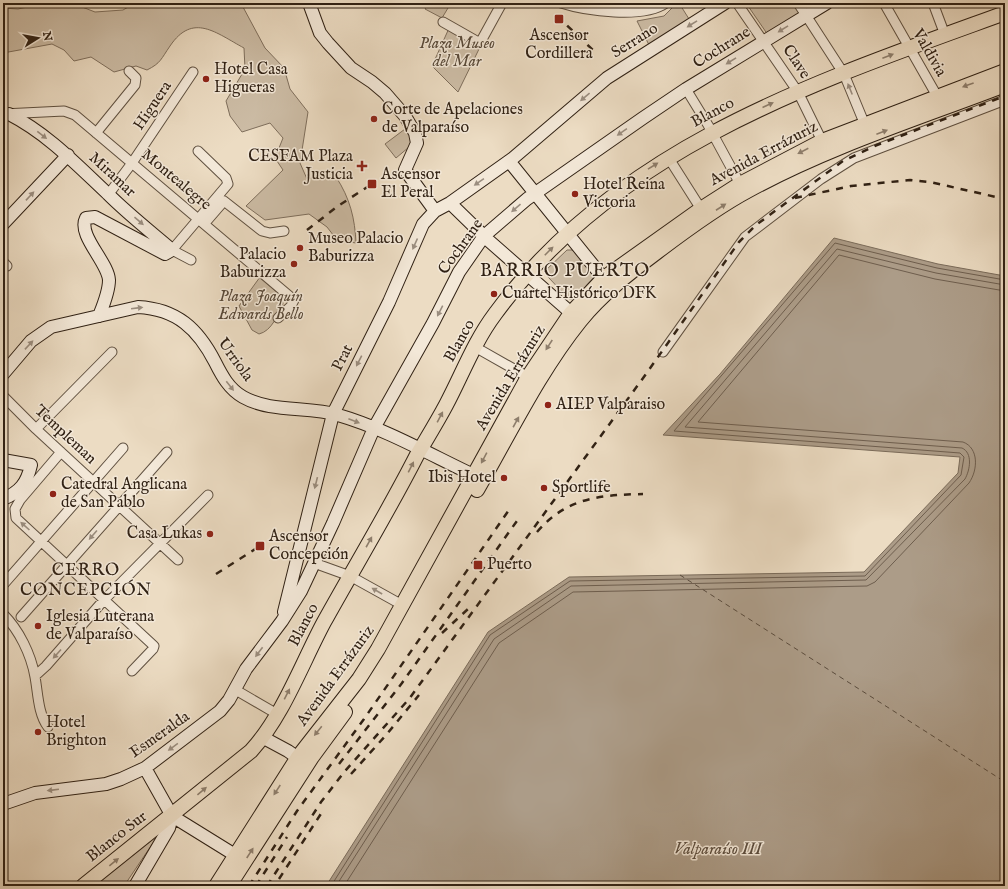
<svg xmlns="http://www.w3.org/2000/svg" width="1008" height="889" font-family="'IM FELL English',serif">
	<style>
		.green { fill: #ccbca5; stroke: #7e6e5c }
		.water { fill: #ac9c88; stroke: #7a6b5a }
		.lines { fill: none; stroke-linecap: round; stroke-linejoin: round }
		.shore { stroke: #6e5e4e; stroke-width: 1 }
		.ferry { stroke: #5b4c3d; stroke-width: 1; stroke-dasharray: 5 4; stroke-linecap: butt }
		.street-casing { stroke: #5f5040; stroke-width: 11 }
		.secondary-casing { stroke: #302114; stroke-width: 14 }
		.primary-casing { stroke: #302114; stroke-width: 16 }
		.street { stroke: #f3e8d8; stroke-width: 9 }
		.secondary { stroke: #f3e8d8; stroke-width: 12 }
		.primary { stroke: #ecdcc3; stroke-width: 14 }
		.rail { stroke: #302114; stroke-width: 2.5; stroke-dasharray: 7 7; stroke-linecap: butt }
		.oneway { fill: #9b8e80 }
		.oneway2 { fill: #8e7e6c }
		.poi-dot { fill: #8f2418; stroke: #f3e8d8; stroke-width: 1.5 }
		.labels { text-anchor: middle; dominant-baseline: central; stroke-width: 3; stroke-linejoin: round; paint-order: stroke }
		.poi-label { font-size: 16px; fill: #302114; stroke: #f3e8d8; text-anchor: start }
		.street-label { font-size: 16px; fill: #302114; stroke: #f3e8d8 }
		.park-label { font-size: 16px; font-style: italic; fill: #574838; stroke: #f3e8d8 }
		.neighbourhood-label { font-size: 17px; letter-spacing: 1px; fill: #302114; stroke: #f3e8d8 }
		.water-label { font-size: 17px; font-style: italic; fill: #5b4c3d; stroke: #f3e8d8 }
		.quarter-label { font-size: 18px; letter-spacing: 1px; fill: #302114; stroke: #f3e8d8 }
	</style>
	<rect width="100%" height="100%" fill="#ecdcc3"/>
	<filter id="stains"><feTurbulence type="fractalNoise" baseFrequency=".005" numOctaves="4"/><feColorMatrix values="0 0 0 0 .2 0 0 0 0 .09 0 0 0 0 .02 0 0 0 .5 -.17"/></filter>
	<radialGradient id="worn" r=".72"><stop offset=".6" stop-color="#630" stop-opacity="0"/><stop offset="1" stop-color="#630" stop-opacity=".3"/></radialGradient>
	<path class="green" d="M46 3 77 5 95 12 123 10 135 3H244L243 7 265 48 284 68 290 89 308 112 300 163 307 179 320 176 336 177C350 198 355 219 356 243L337 240 327 227 309 214 265 220 246 206 283 170 275 158 283 138 270 123 242 132 230 116 226 101 245 69 244 48C216 33 193 12 170 46 161 59 161 63 147 70L136 66 114 72 91 57 74 61 64 50 52 44 3 53V8L18 9Z
		M429 3H451L442 18 425 9Z
		M677 3H679L689 19 649 45 637 21 664 16Z
		M746 3H793L801 13 768 35Z
		M450 26 481 45 458 92 432 66Z
		M409 126 415 142 396 158 385 144Z
		M567 250H573L595 276 574 299H569L548 277 546 270Z
		M260 277 282 297 283 304C278 314 272 331 259 334L252 330 239 306Z
		M159 834 124 886H90Z"/>
	<path class="water" d="M834 238 938 264 1005 276V886H326L488 632 569 577 864 572 958 473 960 457 663 435 720 374Z"/>
	<g class="lines">
		<path class="shore" d="M331 886 490 635 570 581 865 576 961 475 964 457 960 453 674 431 835 243 937 268 1005 280
			M336 886 494 639 571 586 866 580 965 479C970 470 973 453 962 448L685 427 837 249 936 273 1005 285
			M344 886 499 643 573 592 867 586 875 582 969 483C978 470 979 448 963 442L698 422 839 255 935 279 1005 291"/>
		<path class="ferry" d="M680 575 1005 782"/>
		<defs>
			<path id="street" d="M561 3C586 11 643 19 666 3
				M737 3 798 92 822 141
				M798 3 844 74 865 125
				M884 3 937 96
				M933 3 945 35
				M443 22 480 43 502 3
				M686 89 708 125 740 184
				M3 114 64 111 75 115 294 300 291 306 278 318
				M96 133 135 85 136 78 129 71
				M668 157 701 209
				M108 195 132 163 193 72
				M205 223 224 201 262 231 270 233 284 231
				M191 260 172 250 228 184 226 178 198 151
				M3 262 7 266
				M475 347 528 377
				M663 352 745 237 821 179 854 158 1005 100
				M3 396 36 429 178 560
				M36 429 112 352
				M61 452 20 500 15 509 16 518 154 646 153 649 132 671
				M314 563 350 576 404 606
				M3 585 123 448
				M3 614C19 630 31 654 35 677 38 693 38 714 48 727
				M21 617 167 452
				M35 676 46 666 103 601 208 495
				M234 689 277 714"/>
			<path id="secondary" d="M309 3 320 33 328 43 351 68 372 82 385 93 405 116 415 133 417 143 405 170 435 211
				M9 114C48 134 77 165 108 194 128 214 151 232 172 250L165 254 95 217 86 218C77 235 108 262 109 280 109 292 103 306 99 316
				M509 161 609 285
				M450 203 488 240 578 319
				M3 224 68 155
				M3 374 31 341 51 327 138 307C177 309 198 329 215 362 222 376 229 389 243 397 271 413 308 406 338 415 387 429 436 458 482 479
				M3 460 31 465C27 483 20 492 3 499
				M284 612 333 414 389 302 423 224 435 211 450 203 512 159 607 78 725 3
				M262 737 288 751 305 763
				M145 768 172 816 235 855
				M3 804 35 793 106 784 121 779 145 768 220 711 229 700 246 669 282 621 301 591 333 523 374 428 433 323 459 272 484 236 527 199 643 118 686 89 827 3
				M135 886 169 828 172 816"/>
			<path id="primary" d="M477 490C510 433 539 372 580 321 602 294 629 273 657 252 686 230 717 207 749 190 830 146 919 118 1005 85
				M83 886 251 751C283 716 302 663 324 622 355 566 388 512 417 455 427 438 437 422 446 405 462 375 474 342 495 314 618 146 818 81 1005 13
				M216 886 298 757 359 679 378 649 528 377 571 313 604 278 701 209 740 184 822 141 1005 71
				M229 886 312 757 345 712"/>
		</defs>
		<use href="#street" class="street-casing"/>
		<use href="#secondary" class="secondary-casing"/>
		<use href="#primary" class="primary-casing"/>
		<use href="#street" class="street"/>
		<use href="#secondary" class="secondary"/>
		<use href="#primary" class="primary"/>
		<path class="rail" d="M557 16 595 52
			M795 198 851 186 910 180 930 182 1005 199
			M307 230 338 206 372 184
			M537 532C567 497 601 495 643 494
			M216 574 260 546
			M442 633 468 609
			M339 764 402 683 519 518
			M351 774 387 734 419 695
			M279 879 324 809
			M249 886 297 811 364 719 509 510
			M256 886 287 837
			M267 886 321 802 345 771 409 699 646 374 739 242 756 225 843 161 877 145 1005 96"/>
	</g>
	<defs><path id="oneway-solid" d="M-6-.8H1V-3.2L6.5 0L1 3.2V.8H-6Z"/></defs>
	<g class="oneway">
		<use href="#oneway-solid" transform="translate(692 24) rotate(148)"/>
		<use href="#oneway-solid" transform="translate(783 29) rotate(148)"/>
		<use href="#oneway-solid" transform="translate(731 61) rotate(148)"/>
		<use href="#oneway-solid" transform="translate(850 89) rotate(-112)"/>
		<use href="#oneway-solid" transform="translate(585 97) rotate(140)"/>
		<use href="#oneway-solid" transform="translate(622 132) rotate(145)"/>
		<use href="#oneway-solid" transform="translate(42 135) rotate(38)"/>
		<use href="#oneway-solid" transform="translate(479 182) rotate(145)"/>
		<use href="#oneway-solid" transform="translate(30 196) rotate(-47)"/>
		<use href="#oneway-solid" transform="translate(516 208) rotate(139)"/>
		<use href="#oneway-solid" transform="translate(139 221) rotate(41)"/>
		<use href="#oneway-solid" transform="translate(415 244) rotate(114)"/>
		<use href="#oneway-solid" transform="translate(137 308) rotate(-7)"/>
		<use href="#oneway-solid" transform="translate(440 311) rotate(117)"/>
		<use href="#oneway-solid" transform="translate(29 345) rotate(-47)"/>
		<use href="#oneway-solid" transform="translate(359 361) rotate(117)"/>
		<use href="#oneway-solid" transform="translate(230 386) rotate(52)"/>
		<use href="#oneway-solid" transform="translate(354 421) rotate(21)"/>
		<use href="#oneway-solid" transform="translate(316 483) rotate(104)"/>
		<use href="#oneway-solid" transform="translate(25 526) rotate(-138)"/>
		<use href="#oneway-solid" transform="translate(93 535) rotate(131)"/>
		<use href="#oneway-solid" transform="translate(377 591) rotate(-150)"/>
		<use href="#oneway-solid" transform="translate(259 652) rotate(127)"/>
		<use href="#oneway-solid" transform="translate(57 654) rotate(132)"/>
		<use href="#oneway-solid" transform="translate(173 747) rotate(144)"/>
		<use href="#oneway-solid" transform="translate(53 790) rotate(173)"/>
	</g>
	<g class="oneway2">
		<use href="#oneway-solid" transform="translate(888 56) rotate(-21)"/>
		<use href="#oneway-solid" transform="translate(968 85) rotate(160)"/>
		<use href="#oneway-solid" transform="translate(768 105) rotate(-24)"/>
		<use href="#oneway-solid" transform="translate(882 132) rotate(-21)"/>
		<use href="#oneway-solid" transform="translate(803 151) rotate(153)"/>
		<use href="#oneway-solid" transform="translate(653 166) rotate(-32)"/>
		<use href="#oneway-solid" transform="translate(721 207) rotate(-33)"/>
		<use href="#oneway-solid" transform="translate(549 251) rotate(-45)"/>
		<use href="#oneway-solid" transform="translate(549 345) rotate(123)"/>
		<use href="#oneway-solid" transform="translate(440 417) rotate(-62)"/>
		<use href="#oneway-solid" transform="translate(516 422) rotate(-61)"/>
		<use href="#oneway-solid" transform="translate(484 458) rotate(118)"/>
		<use href="#oneway-solid" transform="translate(411 467) rotate(-63)"/>
		<use href="#oneway-solid" transform="translate(369 542) rotate(-61)"/>
		<use href="#oneway-solid" transform="translate(287 694) rotate(-63)"/>
		<use href="#oneway-solid" transform="translate(318 731) rotate(129)"/>
		<use href="#oneway-solid" transform="translate(277 790) rotate(123)"/>
		<use href="#oneway-solid" transform="translate(202 791) rotate(-40)"/>
		<use href="#oneway-solid" transform="translate(250 853) rotate(-57)"/>
		<use href="#oneway-solid" transform="translate(114 862) rotate(-39)"/>
	</g>
	<g class="poi-dot">
		<rect x="554" y="14" width="10" height="10" rx="2"/>
		<circle cx="206" cy="79" r="4"/>
		<circle cx="374" cy="119" r="4"/>
		<path d="M360 160h4v4h4v4h-4v4h-4v-4h-4v-4h4z"/>
		<rect x="367" y="179" width="10" height="10" rx="2"/>
		<circle cx="575" cy="194" r="4"/>
		<circle cx="300" cy="248" r="4"/>
		<circle cx="294" cy="264" r="4"/>
		<circle cx="494" cy="294" r="4"/>
		<circle cx="548" cy="405" r="4"/>
		<circle cx="504" cy="478" r="4"/>
		<circle cx="544" cy="488" r="4"/>
		<circle cx="53" cy="494" r="4"/>
		<circle cx="210" cy="534" r="4"/>
		<rect x="255" y="541" width="10" height="10" rx="2"/>
		<rect x="473" y="560" width="10" height="10" rx="2"/>
		<circle cx="38" cy="626" r="4"/>
		<circle cx="38" cy="732" r="4"/>
	</g>
	<g class="labels">
		<g class="poi-label">
			<text x="559" y="36" text-anchor="middle">Ascensor<tspan x="559" dy="18">Cordillera</tspan></text>
			<text x="214" y="70">Hotel Casa<tspan x="214" dy="18">Higueras</tspan></text>
			<text x="382" y="110">Corte de Apelaciones<tspan x="382" dy="18">de Valparaíso</tspan></text>
			<text x="353" y="157" text-anchor="end">CESFAM Plaza<tspan x="353" dy="18">Justicia</tspan></text>
			<text x="381" y="175">Ascensor<tspan x="381" dy="18">El Peral</tspan></text>
			<text x="583" y="185">Hotel Reina<tspan x="583" dy="18">Victoria</tspan></text>
			<text x="308" y="239">Museo Palacio<tspan x="308" dy="18">Baburizza</tspan></text>
			<text x="286" y="255" text-anchor="end">Palacio<tspan x="286" dy="18">Baburizza</tspan></text>
			<text x="502" y="294">Cuartel Histórico DFK</text>
			<text x="556" y="405">AIEP Valparaiso</text>
			<text x="496" y="478" text-anchor="end">Ibis Hotel</text>
			<text x="61" y="485">Catedral Anglicana<tspan x="61" dy="18">de San Pablo</tspan></text>
			<text x="552" y="488">Sportlife</text>
			<text x="202" y="534" text-anchor="end">Casa Lukas</text>
			<text x="269" y="537">Ascensor<tspan x="269" dy="18">Concepción</tspan></text>
			<text x="487" y="565">Puerto</text>
			<text x="46" y="617">Iglesia Luterana<tspan x="46" dy="18">de Valparaíso</tspan></text>
			<text x="46" y="723">Hotel<tspan x="46" dy="18">Brighton</tspan></text>
		</g>
		<g class="street-label">
			<text transform="translate(635 41) rotate(-32)">Serrano</text>
			<text transform="translate(722 48) rotate(-32)">Cochrane</text>
			<text transform="translate(929 53) rotate(60)">Valdivia</text>
			<text transform="translate(796 62) rotate(57)">Clave</text>
			<text transform="translate(153 106) rotate(-56)">Higuera</text>
			<text transform="translate(713 113) rotate(-28)">Blanco</text>
			<text transform="translate(764 154) rotate(-28)">Avenida Errázuriz</text>
			<text transform="translate(112 175) rotate(43)">Miramar</text>
			<text transform="translate(176 180) rotate(40)">Montealegre</text>
			<text transform="translate(461 247) rotate(-54)">Cochrane</text>
			<text transform="translate(460 341) rotate(-61)">Blanco</text>
			<text transform="translate(343 358) rotate(-63)">Prat</text>
			<text transform="translate(235 360) rotate(54)">Urriola</text>
			<text transform="translate(511 378) rotate(-59)">Avenida Errázuriz</text>
			<text transform="translate(65 435) rotate(43)">Templeman</text>
			<text transform="translate(304 625) rotate(-62)">Blanco</text>
			<text transform="translate(336 676) rotate(-54)">Avenida Errázuriz</text>
			<text transform="translate(160 735) rotate(-35)">Esmeralda</text>
			<text transform="translate(117 837) rotate(-38)">Blanco Sur</text>
		</g>
		<g class="park-label">
			<text x="457" y="44">Plaza Museo<tspan x="457" dy="18">del Mar</tspan></text>
			<text x="261" y="297">Plaza Joaquín<tspan x="261" dy="18">Edwards Bello</tspan></text>
		</g>
		<g class="neighbourhood-label">
			<text x="86" y="570">CERRO<tspan x="86" dy="20">CONCEPCIÓN</tspan></text>
		</g>
		<g class="water-label">
			<text x="718" y="849">Valparaíso III</text>
		</g>
		<g class="quarter-label">
			<text x="565" y="271">BARRIO PUERTO</text>
		</g>
	</g>
	<rect width="1008" height="889" fill="none" stroke="#ecdcc3" stroke-width="16"/>
	<rect x="4" y="4" width="1000" height="881" fill="none" stroke="#302114" stroke-width="2"/>
	<rect x="8" y="8" width="992" height="873" fill="none" stroke="#302114"/>
	<g transform="translate(38 38) rotate(79)" stroke="#f3e8d8" stroke-width="3" paint-order="stroke">
	<path d="M0-3L7 15L0 10L-7 15Z" fill="#302114"/>
	<text y="-6" font-size="11" font-weight="bold" text-anchor="middle" fill="#302114">N</text>
	</g>
	<rect width="100%" height="100%" filter="url(#stains)"/>
	<rect width="100%" height="100%" fill="url(#worn)"/>
</svg>
